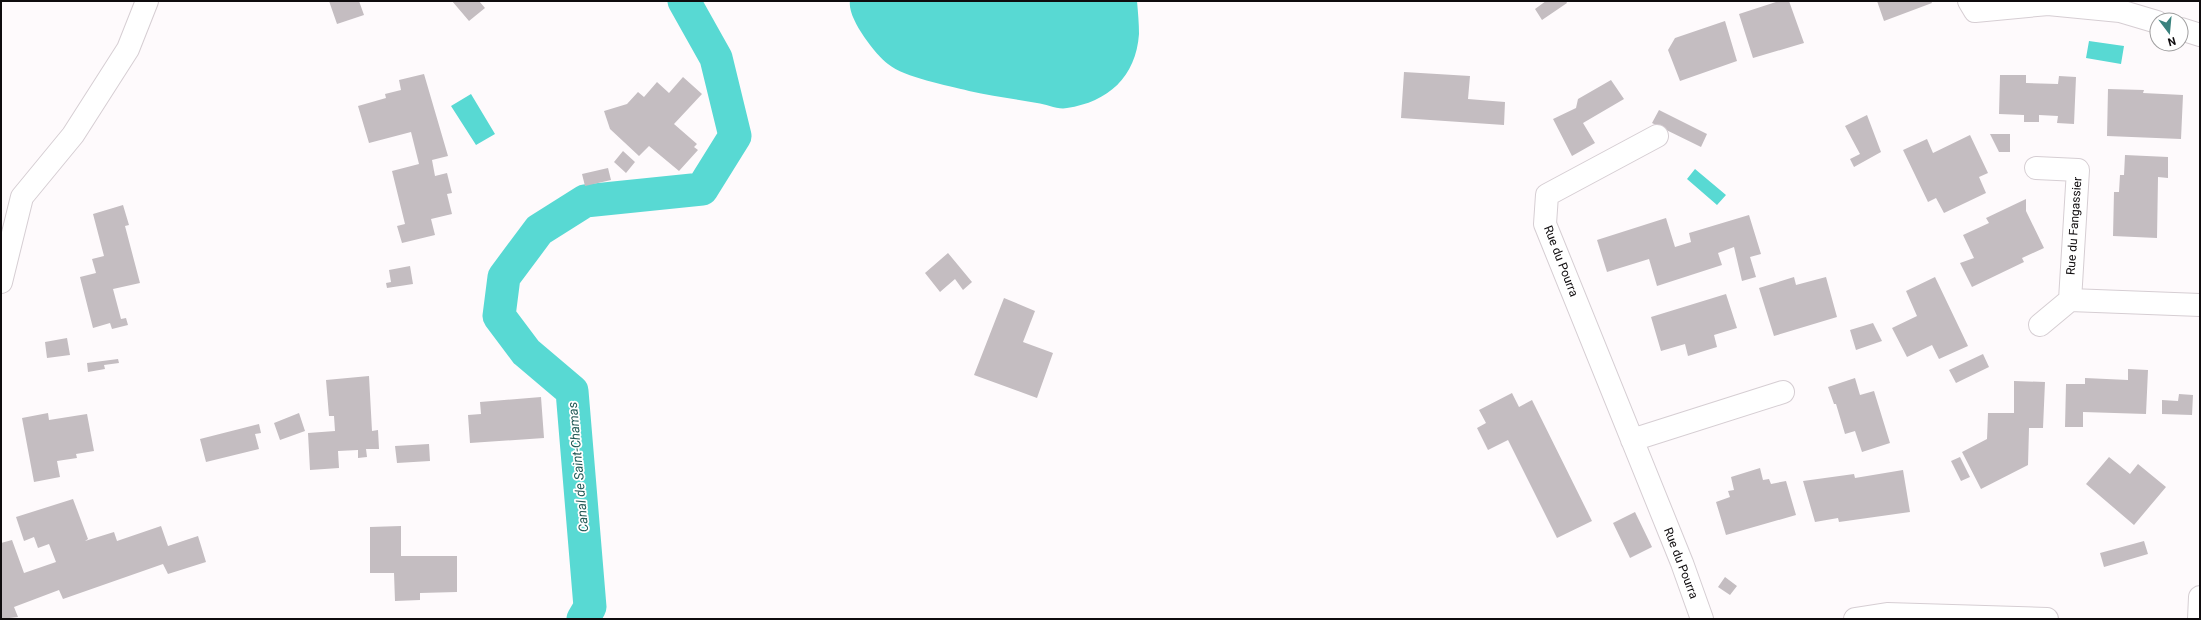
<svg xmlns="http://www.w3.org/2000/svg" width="2201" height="620" font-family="Roboto,sans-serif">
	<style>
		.water { fill: #58d9d3 }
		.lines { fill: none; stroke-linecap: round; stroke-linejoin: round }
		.canal { stroke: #58d9d3; stroke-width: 33 }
		.building { fill: #c4bdc1 }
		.minor-casing { stroke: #d6ced3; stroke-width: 24 }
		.minor { stroke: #fff; stroke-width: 22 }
		.labels { text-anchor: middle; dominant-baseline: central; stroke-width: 3.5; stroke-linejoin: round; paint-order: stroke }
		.street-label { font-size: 12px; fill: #0f0c0e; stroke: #fff }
		.water-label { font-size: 13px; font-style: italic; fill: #235a57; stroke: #fff }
	</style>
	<rect width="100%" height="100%" fill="#fefafc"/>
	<path class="water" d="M850 1H1137C1138 12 1139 24 1139 34 1136 77 1108 102 1067 108 1058 110 1046 104 1037 103 1014 99 991 96 969 91 947 85 905 78 888 64 875 54 847 18 850 1Z
		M2089 41 2124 46 2121 64 2086 58Z
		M471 94 495 134 476 145 451 106Z
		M1695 169 1726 195 1717 205 1687 179Z"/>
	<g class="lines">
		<path class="canal" d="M583 619 590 607 572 391 526 352 499 316 504 277 539 230 585 201 702 189 735 136 716 58 684 1"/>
	</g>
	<path class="building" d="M329 1H359L364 15 337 24Z
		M452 1H479L485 8 469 21Z
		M1546 1H1566L1567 3 1542 20 1535 9Z
		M1779 1H1789L1804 43 1753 58 1739 14Z
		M1877 1H1931L1932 3 1884 21Z
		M1725 21 1737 61 1680 81 1668 50 1675 38Z
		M1404 72 1470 76 1468 99 1505 102 1504 125 1401 118Z
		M424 74 448 156 432 160 435 176 447 173 452 193 447 194 452 214 431 219 435 235 402 243 397 226 405 224 392 171 419 164 411 132 369 143 358 106 386 98 385 94 401 90 399 80Z
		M2000 75H2026V83L2058 84 2059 76 2076 77 2074 124 2057 123 2058 116 2039 115V122H2024V115L1999 114Z
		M683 77 702 94 674 124 697 144 694 147 698 150 679 171 649 146 639 156 610 129 604 111 627 104 638 92 644 97 657 82 669 93Z
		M1611 80 1624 99 1583 123 1595 143 1572 156 1553 119 1576 108 1578 99Z
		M2108 89 2144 90 2143 93 2183 95 2181 139 2107 136Z
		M1659 110 1707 134 1701 147 1652 123Z
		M1867 115 1881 152 1854 167 1850 159 1860 154 1845 126Z
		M1990 134H2010V152H1999Z
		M1970 135 1988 173 1979 177 1986 193 1944 213 1936 198 1928 202 1903 150 1927 139 1933 153Z
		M623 151 635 162 626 173 614 162Z
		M2125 155 2168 157V178L2158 177 2157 238 2113 236 2114 192H2119L2120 175H2124Z
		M608 168 611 180 585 186 582 174Z
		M2026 199V211L2044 248 2022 258 2024 262 1972 287 1960 263 1974 258 1963 235 1989 223 1986 218Z
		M123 205 129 225 125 226 140 283 113 289 121 319 126 318 128 325 112 329 110 323 93 328 80 277 96 273 92 259 104 256 93 214Z
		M1749 215 1761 254 1750 257 1756 277 1742 281 1734 247 1718 253 1722 265 1657 286 1649 259 1607 272 1597 240 1666 218 1675 247 1691 242 1689 233Z
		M948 253 972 282 963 290 955 279 940 292 925 273Z
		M410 266 413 284 387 288 386 283 391 282 389 270Z
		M1794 277 1796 285 1826 277 1837 317 1774 336 1759 288Z
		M1935 277 1968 346 1939 359 1932 345 1907 357 1892 328 1917 316 1906 291Z
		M1726 294 1737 328 1714 335 1717 347 1688 356 1685 344 1661 351 1651 317Z
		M1004 298 1035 311 1023 342 1053 353 1037 398 974 375Z
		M1873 323 1882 341 1856 350 1850 330Z
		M67 338 70 355 47 358 45 342Z
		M1983 354 1989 367 1956 383 1949 370Z
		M118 359 119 363 104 365 105 369 88 372 87 363Z
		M2128 369 2148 370 2146 414 2083 412V427H2065L2066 384H2085V378L2128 380Z
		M369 376 372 431 378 430 379 449H366L367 457 358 458V450L338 451 339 468 310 470 308 433 335 431 334 416H329L326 380Z
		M1855 378 1860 395 1874 391 1890 443 1862 452 1855 431 1845 434 1836 404H1834L1828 387Z
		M2014 381 2045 382 2043 428H2029L2028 465 1981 489 1962 452 1987 439 1988 413H2014Z
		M1512 393 1519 407 1532 400 1592 521 1557 538 1508 440 1488 450 1477 428 1486 423 1479 410Z
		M2179 394 2193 395 2192 415 2162 414V400L2178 401Z
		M541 397 544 438 470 443 468 415 481 414 480 402Z
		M48 413 49 420 87 414 94 451 76 454 77 458 57 461 60 477 34 482 22 418Z
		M299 413 305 431 280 440 274 423Z
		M259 424 261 433 255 434 259 449 206 462 200 439Z
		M429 444 430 461 397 463 395 446Z
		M1960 457 1970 477 1961 481 1951 461Z
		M2109 457 2130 474 2138 464 2166 487 2134 525 2086 484Z
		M1760 468 1763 480 1769 479 1771 484 1786 481 1796 515 1726 535 1716 502 1730 497 1728 491 1734 490 1731 477Z
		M1903 470 1910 512 1839 522 1838 518 1815 522 1803 481 1854 474 1855 478Z
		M73 499 88 539 85 541 114 532 117 541 161 526 168 546 198 536 206 562 168 574 163 564 63 599 59 590 14 607 18 617 1 619V543L12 540 24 573 56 562 49 544 38 548 34 537 24 541 16 517Z
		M1635 512 1652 547 1630 558 1613 523Z
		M401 526V556H457V592L420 593V600L395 601 394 573H370V527Z
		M2144 541 2148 554 2104 567 2100 553Z
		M1725 577 1737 586 1730 595 1718 587Z"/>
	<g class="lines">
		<defs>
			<path id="minor" d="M1969 1 1975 11 2048 4 2120 11 2157 22
				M2181 29 2200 35
				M1657 136 1547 195 1545 224 1682 563 1702 619
				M2036 168 2078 170 2070 300 2040 325
				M1 282 22 197 73 135 128 49 147 1
				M2070 300 2200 305
				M1632 440 1783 392
				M1855 619 1887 614 2047 619
				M2199 619 2200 597"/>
		</defs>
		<use href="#minor" class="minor-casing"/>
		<use href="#minor" class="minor"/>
	</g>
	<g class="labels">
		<g class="street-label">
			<text transform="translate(2074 226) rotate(-86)">Rue du Fangassier</text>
			<text transform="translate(1561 261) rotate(69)">Rue du Pourra</text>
			<text transform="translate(1681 563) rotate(69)">Rue du Pourra</text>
		</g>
		<g class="water-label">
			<text transform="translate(578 467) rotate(-95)">Canal de Saint-Chamas</text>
		</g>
	</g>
	<rect width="2201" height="620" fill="none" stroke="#0f0c0e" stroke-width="4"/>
	<g transform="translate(2169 32) rotate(164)"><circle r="19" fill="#ffffff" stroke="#9f9e9f"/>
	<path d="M0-3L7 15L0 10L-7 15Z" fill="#3a827e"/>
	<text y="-6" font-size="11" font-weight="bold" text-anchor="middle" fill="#0f0c0e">N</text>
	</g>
</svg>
